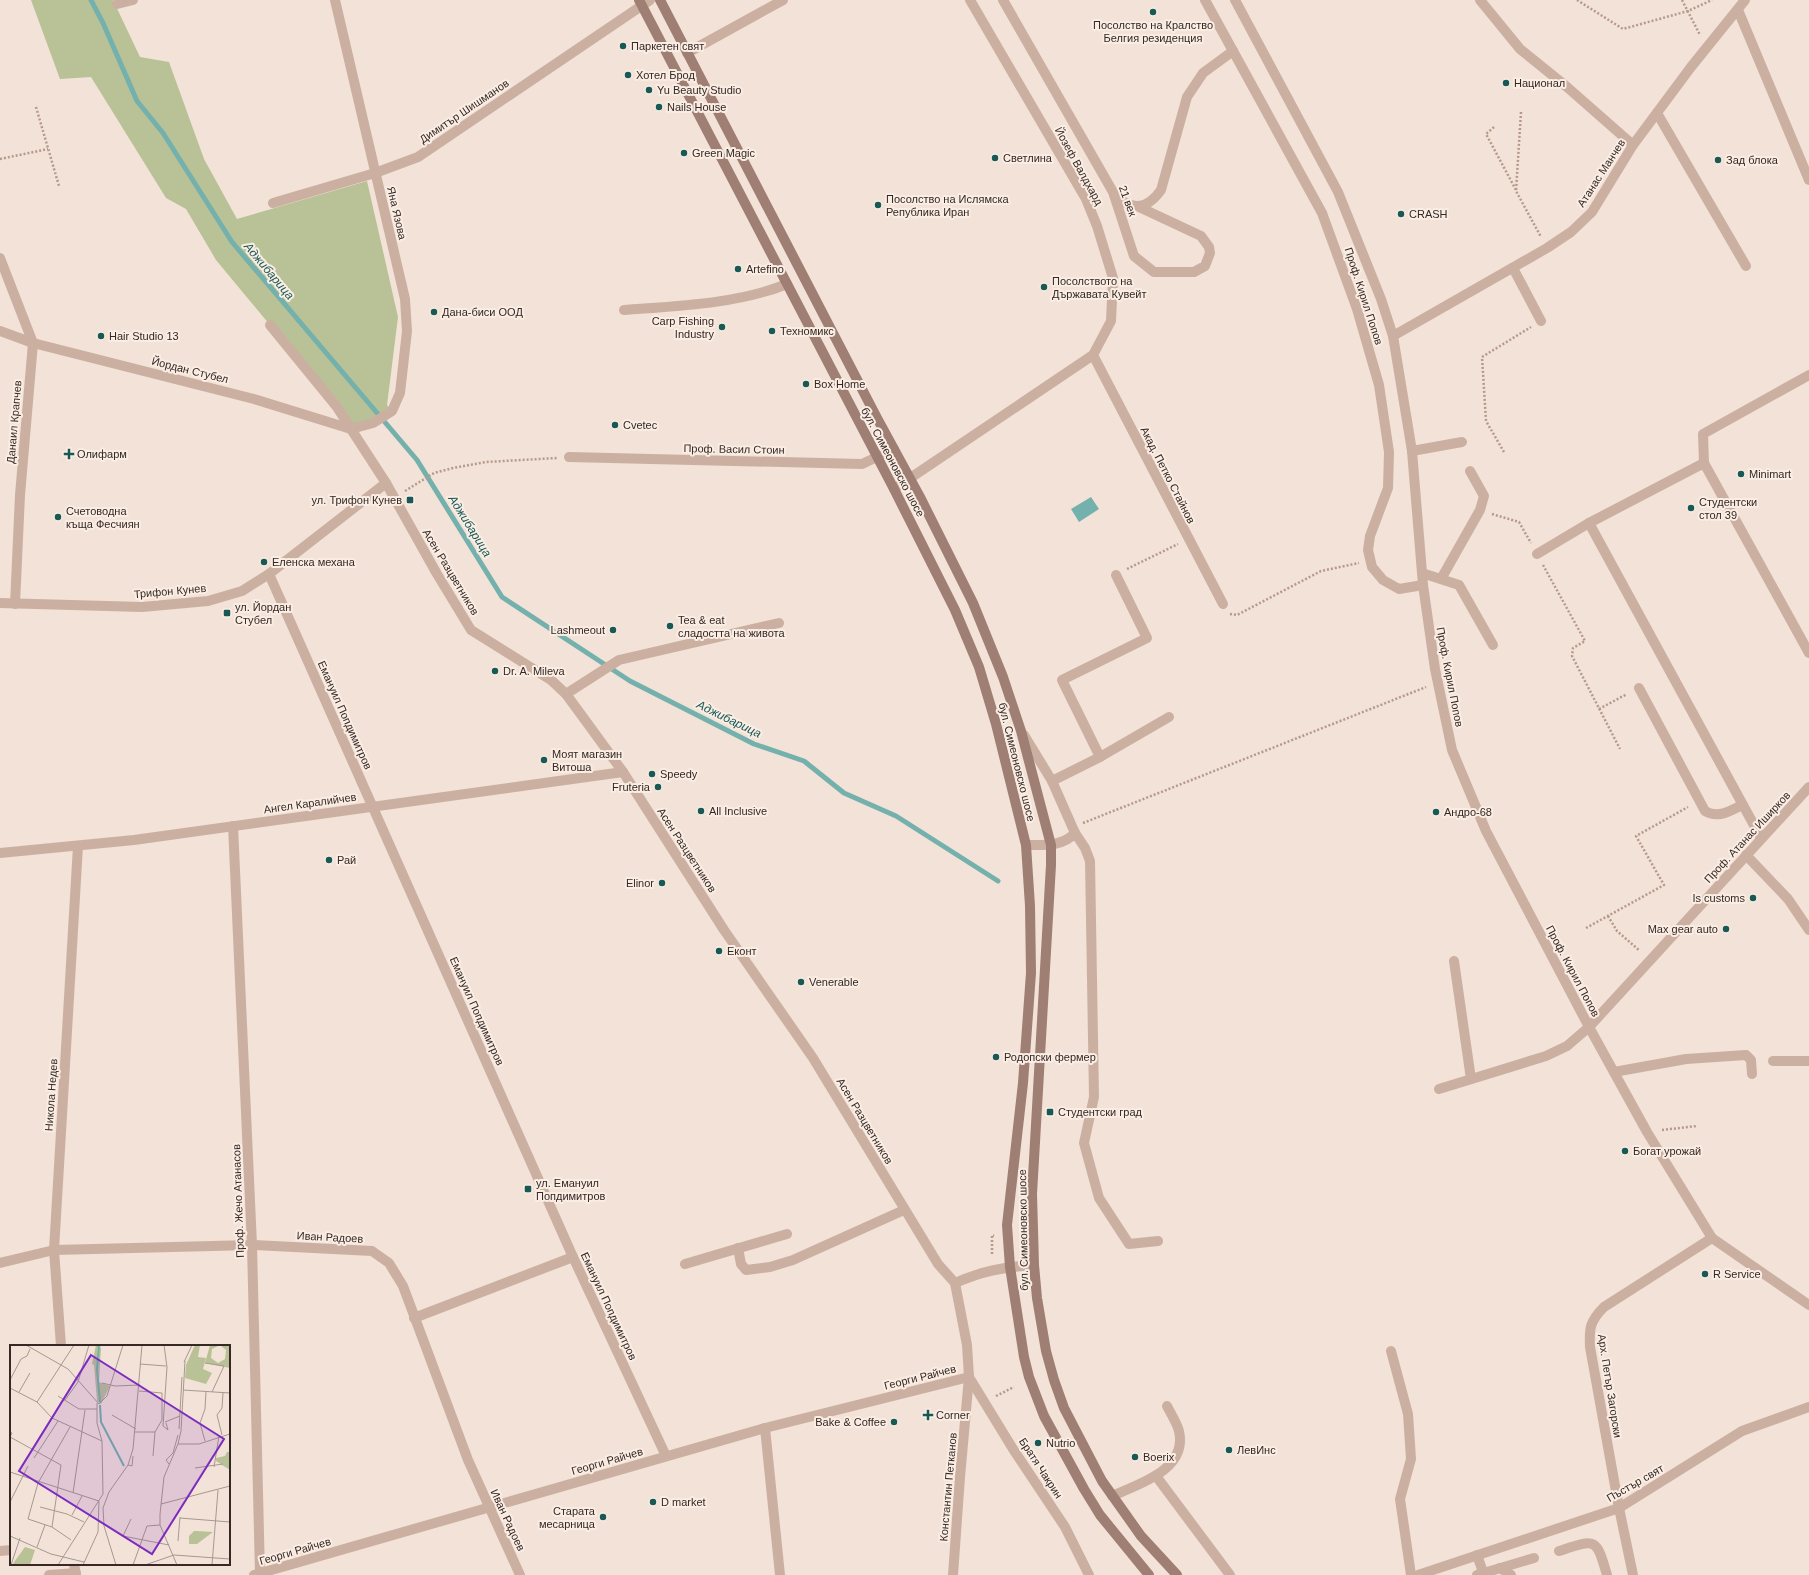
<svg xmlns="http://www.w3.org/2000/svg" width="1809" height="1575" font-family="Arial,sans-serif">
	<rect width="100%" height="100%" fill="#f3e2d7"/>
	<!-- green -->
	<path fill="#b9c296" d="M31 0H113L140 57 169 62 204 159 237 219 367 181 398 317 387 405 392 411 351 429 270 325 216 260 186 209 166 198 91 77 60 79Z"/>
	<!-- water -->
	<path fill="#74b1ac" d="M1091 497 1099 509 1079 522 1071 509Z"/>
	<g fill="none" stroke-linecap="round" stroke-linejoin="round">
		<!-- stream -->
		<path stroke="#74b1ac" stroke-width="5" d="M91 0 103 23 137 101 163 133 232 242 417 460 502 597 630 681 754 744 804 761 844 793 896 816 998 881"/>
		<!-- path -->
		<g stroke="#b7998c" stroke-width="2.5" stroke-dasharray="2 2" stroke-linecap="butt">
			<path d="M1577 0 1623 29 1688 11 1712 0"/>
			<path d="M1682 0 1700 35"/>
			<path d="M36 107 59 186"/>
			<path d="M1521 112 1516 191 1541 237"/>
			<path d="M1494 127 1486 134 1516 190"/>
			<path d="M0 159 48 149"/>
			<path d="M1504 452 1486 421 1482 357 1531 327"/>
			<path d="M405 491 434 473 453 468 486 462 557 458"/>
			<path d="M1492 514 1519 522 1531 543"/>
			<path d="M1543 565 1585 641 1573 648 1572 656 1620 749"/>
			<path d="M1127 569 1178 544"/>
			<path d="M1230 614 1237 615 1321 571 1359 563"/>
			<path d="M1599 709 1627 694"/>
			<path d="M1083 823 1426 687"/>
			<path d="M1608 916 1617 931 1640 951"/>
			<path d="M1586 928 1664 885 1636 836 1688 807"/>
			<path d="M1662 1130 1697 1126"/>
			<path d="M992 1254V1235L994 1236"/>
			<path d="M996 1396 1014 1387"/>
		</g>
		<!-- service -->
		<g stroke="#cbb0a2" stroke-width="10">
			<path d="M117 4 133 0"/>
			<path d="M1657 113 1746 266"/>
			<path d="M1513 268 1541 321"/>
			<path d="M624 310C676 306 738 304 787 284"/>
			<path d="M270 325 337 407 351 429"/>
			<path d="M1412 451 1462 442"/>
			<path d="M1589 523 1761 838"/>
			<path d="M1537 554 1589 523 1704 463 1809 653"/>
			<path d="M1422 573 1459 585 1493 645"/>
			<path d="M1441 579 1480 510 1484 496 1470 471"/>
			<path d="M1639 688 1705 811C1718 819 1730 811 1742 805"/>
			<path d="M566 694 619 660 779 623"/>
			<path d="M1100 757 1062 680 1147 638 1116 575"/>
			<path d="M1075 833 1085 848 1090 861 1094 1097 1084 1143 1099 1198 1129 1244 1158 1241"/>
			<path d="M1746 855 1788 899 1809 930"/>
			<path d="M1454 961 1471 1079"/>
			<path d="M1773 1061H1809"/>
			<path d="M1614 1072 1686 1059 1746 1055 1751 1060 1752 1074"/>
			<path d="M1439 1089 1546 1056 1567 1046 1589 1027"/>
			<path d="M738 1248 741 1264 746 1270 770 1267 793 1260 904 1210"/>
			<path d="M685 1264 787 1234"/>
			<path d="M414 1318 573 1257"/>
			<path d="M1156 1476 1230 1575"/>
			<path d="M1112 1496C1138 1484 1188 1470 1179 1431 1177 1423 1171 1414 1167 1406"/>
			<path d="M0 1551 11 1550"/>
			<path d="M1559 1551C1596 1539 1596 1537 1607 1575"/>
			<path d="M1477 1555 1484 1575"/>
			<path d="M1500 1568 1511 1575"/>
			<path d="M49 1575 76 1573"/>
			<path d="M1477 1575 1534 1558"/>
		</g>
		<!-- minor -->
		<g stroke="#cbb0a2" stroke-width="10">
			<path d="M1003 0 1113 192 1134 256 1154 272H1194L1205 266 1210 253 1209 247 1201 236 1139 207"/>
			<path d="M1205 0 1322 213 1357 309 1379 385 1389 452 1388 488 1370 536 1368 550 1372 567 1383 580 1399 589 1423 585"/>
			<path d="M1235 0 1338 192 1381 299 1393 336 1412 451 1423 585 1435 669 1452 750 1486 831 1589 1027 1647 1132 1712 1238 1809 1305"/>
			<path d="M1480 0 1520 49 1567 87 1633 145"/>
			<path d="M1738 10 1809 180"/>
			<path d="M687 53 783 0"/>
			<path d="M1114 194C1131 211 1147 210 1161 190L1187 97 1203 73 1233 51"/>
			<path d="M273 203 375 173 418 157 650 0"/>
			<path d="M0 258 33 343 20 495 15 604"/>
			<path d="M0 331 33 343 254 399 351 429 373 423 392 411 400 393 407 331 405 299 335 0"/>
			<path d="M1393 336 1547 248 1571 232 1592 212 1633 145 1691 67 1745 0"/>
			<path d="M1093 355 1223 604"/>
			<path d="M351 429 386 483 437 574 471 630 551 680 566 694 623 772 724 930 813 1058 938 1264 955 1283 967 1345 969 1377 960 1477 953 1575"/>
			<path d="M569 457 862 464 894 449"/>
			<path d="M1704 463 1703 434 1809 375"/>
			<path d="M894 489 1093 355 1111 321 1113 278 1097 226 1086 199 970 0"/>
			<path d="M269 574 573 1257 666 1456"/>
			<path d="M0 603 142 607 208 601 242 591 269 574 386 483"/>
			<path d="M1024 735 1052 781 1075 833C1062 847 1044 845 1026 845"/>
			<path d="M1052 781 1100 757 1169 717"/>
			<path d="M233 826 252 1245 260 1575"/>
			<path d="M0 853 134 840 623 772"/>
			<path d="M1589 1027 1809 787"/>
			<path d="M0 1263 54 1250 252 1245 372 1251 389 1263 403 1286 468 1460 520 1575"/>
			<path d="M955 1283C982 1271 1004 1267 1034 1265"/>
			<path d="M61 1346 54 1250 78 846"/>
			<path d="M1391 1351 1408 1414 1411 1459 1400 1499 1411 1575"/>
			<path d="M969 1377 1013 1449 1065 1527 1089 1575"/>
			<path d="M765 1428 780 1575"/>
			<path d="M74 1564 76 1575"/>
			<path d="M254 1575 765 1428 969 1377"/>
			<path d="M1418 1575 1619 1508 1742 1431 1809 1407"/>
			<path d="M1633 1575 1619 1508 1590 1347C1589 1328 1590 1321 1604 1307L1712 1238"/>
		</g>
		<!-- secondary -->
		<g stroke="#9f7e74" stroke-width="10">
			<path d="M639 0 894 489 955 610 979 667 996 724 1026 845 1030 906 1031 973 1023 1083 1007 1225 1010 1267 1024 1357 1029 1377 1044 1416 1084 1489 1100 1515 1149 1575"/>
			<path d="M660 0 877 418 921 499 973 603 1003 677 1021 731 1051 845V865L1032 1194 1034 1265 1037 1298 1046 1351 1054 1380 1064 1408 1102 1481 1141 1536 1177 1575"/>
		</g>
	</g>
	<!-- markers -->
	<g fill="#185956" stroke="#faede3" stroke-width="1.5">
		<circle cx="1153" cy="12" r="4"/>
		<circle cx="623" cy="46" r="4"/>
		<circle cx="628" cy="75" r="4"/>
		<circle cx="1506" cy="83" r="4"/>
		<circle cx="649" cy="90" r="4"/>
		<circle cx="659" cy="107" r="4"/>
		<circle cx="684" cy="153" r="4"/>
		<circle cx="995" cy="158" r="4"/>
		<circle cx="1718" cy="160" r="4"/>
		<circle cx="878" cy="205" r="4"/>
		<circle cx="1401" cy="214" r="4"/>
		<circle cx="738" cy="269" r="4"/>
		<circle cx="1044" cy="287" r="4"/>
		<circle cx="434" cy="312" r="4"/>
		<circle cx="722" cy="327" r="4"/>
		<circle cx="772" cy="331" r="4"/>
		<circle cx="101" cy="336" r="4"/>
		<circle cx="806" cy="384" r="4"/>
		<circle cx="615" cy="425" r="4"/>
		<path d="M67 448h4v4h4v4h-4v4h-4v-4h-4v-4h4z"/>
		<circle cx="1741" cy="474" r="4"/>
		<rect x="406" y="496" width="8" height="8" rx="2"/>
		<circle cx="1691" cy="508" r="4"/>
		<circle cx="58" cy="517" r="4"/>
		<circle cx="264" cy="562" r="4"/>
		<rect x="223" y="609" width="8" height="8" rx="2"/>
		<circle cx="670" cy="626" r="4"/>
		<circle cx="613" cy="630" r="4"/>
		<circle cx="495" cy="671" r="4"/>
		<circle cx="544" cy="760" r="4"/>
		<circle cx="652" cy="774" r="4"/>
		<circle cx="658" cy="787" r="4"/>
		<circle cx="701" cy="811" r="4"/>
		<circle cx="1436" cy="812" r="4"/>
		<circle cx="329" cy="860" r="4"/>
		<circle cx="662" cy="883" r="4"/>
		<circle cx="1753" cy="898" r="4"/>
		<circle cx="1726" cy="929" r="4"/>
		<circle cx="719" cy="951" r="4"/>
		<circle cx="801" cy="982" r="4"/>
		<circle cx="996" cy="1057" r="4"/>
		<rect x="1046" y="1108" width="8" height="8" rx="2"/>
		<circle cx="1625" cy="1151" r="4"/>
		<rect x="524" y="1185" width="8" height="8" rx="2"/>
		<circle cx="1705" cy="1274" r="4"/>
		<path d="M926 1409h4v4h4v4h-4v4h-4v-4h-4v-4h4z"/>
		<circle cx="894" cy="1422" r="4"/>
		<circle cx="1038" cy="1443" r="4"/>
		<circle cx="1229" cy="1450" r="4"/>
		<circle cx="1135" cy="1457" r="4"/>
		<circle cx="653" cy="1502" r="4"/>
		<circle cx="603" cy="1517" r="4"/>
	</g>
	<g text-anchor="middle" stroke-width="4" stroke-linejoin="round" paint-order="stroke">
		<!-- poi labels -->
		<g font-size="11" fill="#352825" stroke="#faede3" text-anchor="start">
			<text x="1153" y="29" text-anchor="middle">Посолство на Кралство<tspan x="1153" dy="13">Белгия резиденция</tspan></text>
			<text x="631" y="50">Паркетен свят</text>
			<text x="636" y="79">Хотел Брод</text>
			<text x="1514" y="87">Национал</text>
			<text x="657" y="94">Yu Beauty Studio</text>
			<text x="667" y="111">Nails House</text>
			<text x="692" y="157">Green Magic</text>
			<text x="1003" y="162">Светлина</text>
			<text x="1726" y="164">Зад блока</text>
			<text x="886" y="203">Посолство на Ислямска<tspan x="886" dy="13">Република Иран</tspan></text>
			<text x="1409" y="218">CRASH</text>
			<text x="746" y="273">Artefino</text>
			<text x="1052" y="285">Посолството на<tspan x="1052" dy="13">Държавата Кувейт</tspan></text>
			<text x="442" y="316">Дана-биси ООД</text>
			<text x="714" y="325" text-anchor="end">Carp Fishing<tspan x="714" dy="13">Industry</tspan></text>
			<text x="780" y="335">Техномикс</text>
			<text x="109" y="340">Hair Studio 13</text>
			<text x="814" y="388">Box Home</text>
			<text x="623" y="429">Cvetec</text>
			<text x="77" y="458">Олифарм</text>
			<text x="1749" y="478">Minimart</text>
			<text x="402" y="504" text-anchor="end">ул. Трифон Кунев</text>
			<text x="1699" y="506">Студентски<tspan x="1699" dy="13">стол 39</tspan></text>
			<text x="66" y="515">Счетоводна<tspan x="66" dy="13">къща Фесчиян</tspan></text>
			<text x="272" y="566">Еленска механа</text>
			<text x="235" y="611">ул. Йордан<tspan x="235" dy="13">Стубел</tspan></text>
			<text x="678" y="624">Tea &amp; eat<tspan x="678" dy="13">сладостта на живота</tspan></text>
			<text x="605" y="634" text-anchor="end">Lashmeout</text>
			<text x="503" y="675">Dr. A. Mileva</text>
			<text x="552" y="758">Моят магазин<tspan x="552" dy="13">Витоша</tspan></text>
			<text x="660" y="778">Speedy</text>
			<text x="650" y="791" text-anchor="end">Fruteria</text>
			<text x="709" y="815">All Inclusive</text>
			<text x="1444" y="816">Андро-68</text>
			<text x="337" y="864">Рай</text>
			<text x="654" y="887" text-anchor="end">Elinor</text>
			<text x="1745" y="902" text-anchor="end">Is customs</text>
			<text x="1718" y="933" text-anchor="end">Max gear auto</text>
			<text x="727" y="955">Еконт</text>
			<text x="809" y="986">Venerable</text>
			<text x="1004" y="1061">Родопски фермер</text>
			<text x="1058" y="1116">Студентски град</text>
			<text x="1633" y="1155">Богат урожай</text>
			<text x="536" y="1187">ул. Емануил<tspan x="536" dy="13">Попдимитров</tspan></text>
			<text x="1713" y="1278">R Service</text>
			<text x="936" y="1419">Corner</text>
			<text x="886" y="1426" text-anchor="end">Bake &amp; Coffee</text>
			<text x="1046" y="1447">Nutrio</text>
			<text x="1237" y="1454">ЛевИнс</text>
			<text x="1143" y="1461">Boerix</text>
			<text x="661" y="1506">D market</text>
			<text x="595" y="1515" text-anchor="end">Старата<tspan x="595" dy="13">месарница</tspan></text>
		</g>
		<!-- street labels -->
		<g font-size="11" fill="#352825" stroke="#faede3">
			<text transform="translate(464 111) rotate(-34)" y="4">Димитър Шишманов</text>
			<text transform="translate(1079 166) rotate(61)" y="4">Йозеф Валдхард</text>
			<text transform="translate(1601 173) rotate(-57)" y="4">Атанас Манчев</text>
			<text transform="translate(1128 201) rotate(70)" y="4">21 век</text>
			<text transform="translate(397 213) rotate(77)" y="4">Яна Язова</text>
			<text transform="translate(1364 296) rotate(72)" y="4">Проф. Кирил Попов</text>
			<text transform="translate(190 370) rotate(14)" y="4">Йордан Стубел</text>
			<text transform="translate(14 422) rotate(-85)" y="4">Данаил Крапчев</text>
			<text transform="translate(734 449) rotate(1)" y="4">Проф. Васил Стоин</text>
			<text transform="translate(893 462) rotate(62)" y="4">бул. Симеоновско шосе</text>
			<text transform="translate(1168 475) rotate(63)" y="4">Акад. Петко Стайнов</text>
			<text transform="translate(451 572) rotate(59)" y="4">Асен Разцветников</text>
			<text transform="translate(170 591) rotate(-5)" y="4">Трифон Кунев</text>
			<text transform="translate(1450 677) rotate(79)" y="4">Проф. Кирил Попов</text>
			<text transform="translate(345 715) rotate(66)" y="4">Емануил Попдимитров</text>
			<text transform="translate(1017 762) rotate(76)" y="4">бул. Симеоновско шосе</text>
			<text transform="translate(310 803) rotate(-8)" y="4">Ангел Каралийчев</text>
			<text transform="translate(1747 837) rotate(-47)" y="4">Проф. Атанас Иширков</text>
			<text transform="translate(687 850) rotate(57)" y="4">Асен Разцветников</text>
			<text transform="translate(1573 971) rotate(62)" y="4">Проф. Кирил Попов</text>
			<text transform="translate(477 1011) rotate(66)" y="4">Емануил Попдимитров</text>
			<text transform="translate(51 1095) rotate(-86)" y="4">Никола Недев</text>
			<text transform="translate(865 1121) rotate(59)" y="4">Асен Разцветников</text>
			<text transform="translate(238 1201) rotate(-92)" y="4">Проф. Жечо Атанасов</text>
			<text transform="translate(1023 1230) rotate(-91)" y="4">бул. Симеоновско шосе</text>
			<text transform="translate(330 1237) rotate(3)" y="4">Иван Радоев</text>
			<text transform="translate(609 1306) rotate(65)" y="4">Емануил Попдимитров</text>
			<text transform="translate(920 1377) rotate(-14)" y="4">Георги Райчев</text>
			<text transform="translate(1610 1386) rotate(81)" y="4">Арх. Петър Загорски</text>
			<text transform="translate(607 1461) rotate(-16)" y="4">Георги Райчев</text>
			<text transform="translate(1041 1468) rotate(57)" y="4">Братя Чакрин</text>
			<text transform="translate(1635 1483) rotate(-30)" y="4">Пъстър свят</text>
			<text transform="translate(948 1487) rotate(-85)" y="4">Константин Петканов</text>
			<text transform="translate(508 1520) rotate(65)" y="4">Иван Радоев</text>
			<text transform="translate(295 1551) rotate(-16)" y="4">Георги Райчев</text>
		</g>
		<!-- water labels -->
		<g font-size="12" font-style="italic" fill="#185956" stroke="#faede3">
			<text transform="translate(269 271) rotate(50)" y="4">Аджибарица</text>
			<text transform="translate(470 526) rotate(58)" y="4">Аджибарица</text>
			<text transform="translate(729 719) rotate(26)" y="4">Аджибарица</text>
		</g>
	</g>
	<!-- overview -->
	<g transform="translate(10 1345)">
		<rect width="220" height="220" fill="#f3e2d7"/>
		<path d="M86 0H90L91 4 89 37 100 41 91 59 87 56 84 20 82 19ZM185 0H190L188 12 196 13 193 24 202 28 196 39 175 33 176 20ZM200 0H220V23L195 18ZM210 0 216 5 215 14 208 18 201 13 202 4ZM217 107H220V125L206 116V113L215 111ZM184 186H186L203 187 187 199H179V191ZM15 202 25 205 20 220H2Z" fill="#b9c296" fill-rule="evenodd"/>
		<path fill="none" stroke="#74b1ac" stroke-width="2" d="M89 0 87 24 90 57M90 60 91 77 114 121"/>
		<path fill="none" stroke="#a79890" stroke-width="1" d="M16 0 58 24 89 59 97 51 113 0M154 0 157 22 153 81 158 85 156 78M174 17 182 0M195 18 214 21 202 47M130 19 156 21M0 35 11 14 17 11 20 4M92 38 105 41 130 40M0 43 27 57 42 73 92 96M173 45 220 48M9 47 20 28M48 51 69 64H87M55 55 68 37 79 0M27 57 64 0M102 70 126 84M155 77 170 71M60 82 28 138 18 174 42 182 61 195M169 84 172 32M0 87 2 88 0 92 51 120 42 182M125 87H145L152 75V48L129 46M212 90 207 70 212 63 213 48M195 96 190 78 195 64 196 46M168 99H189L220 89M143 111 145 87M24 113 48 76M159 119 156 115 163 108 168 90M118 120 122 121 123 111M204 122 209 91M185 123 213 119M0 127 89 156M63 148 75 65M0 157 18 121M151 159 220 141M30 162 57 169 74 177M62 170 72 151M170 173 220 177M121 174 113 191 159 200M0 191 41 209 74 217M168 196 170 172M27 202 35 180M1 220 10 193M48 220 93 149 92 96 87 78V58M73 220 88 187 89 156M106 220 94 181 93 163 99 147 118 120 123 104 132 0M123 220 137 181 150 180M135 220 164 210 220 214M167 220 150 180V169L154 132 168 99 171 86 175 16M202 220 208 145"/>
		<path fill="#7b2cbf" fill-opacity="0.15" stroke="#7b2cbf" stroke-width="2" d="M81 10 214 94 142 209 9 126Z"/>
		<rect width="220" height="220" fill="none" stroke="#352825" stroke-width="2"/>
	</g>
</svg>
